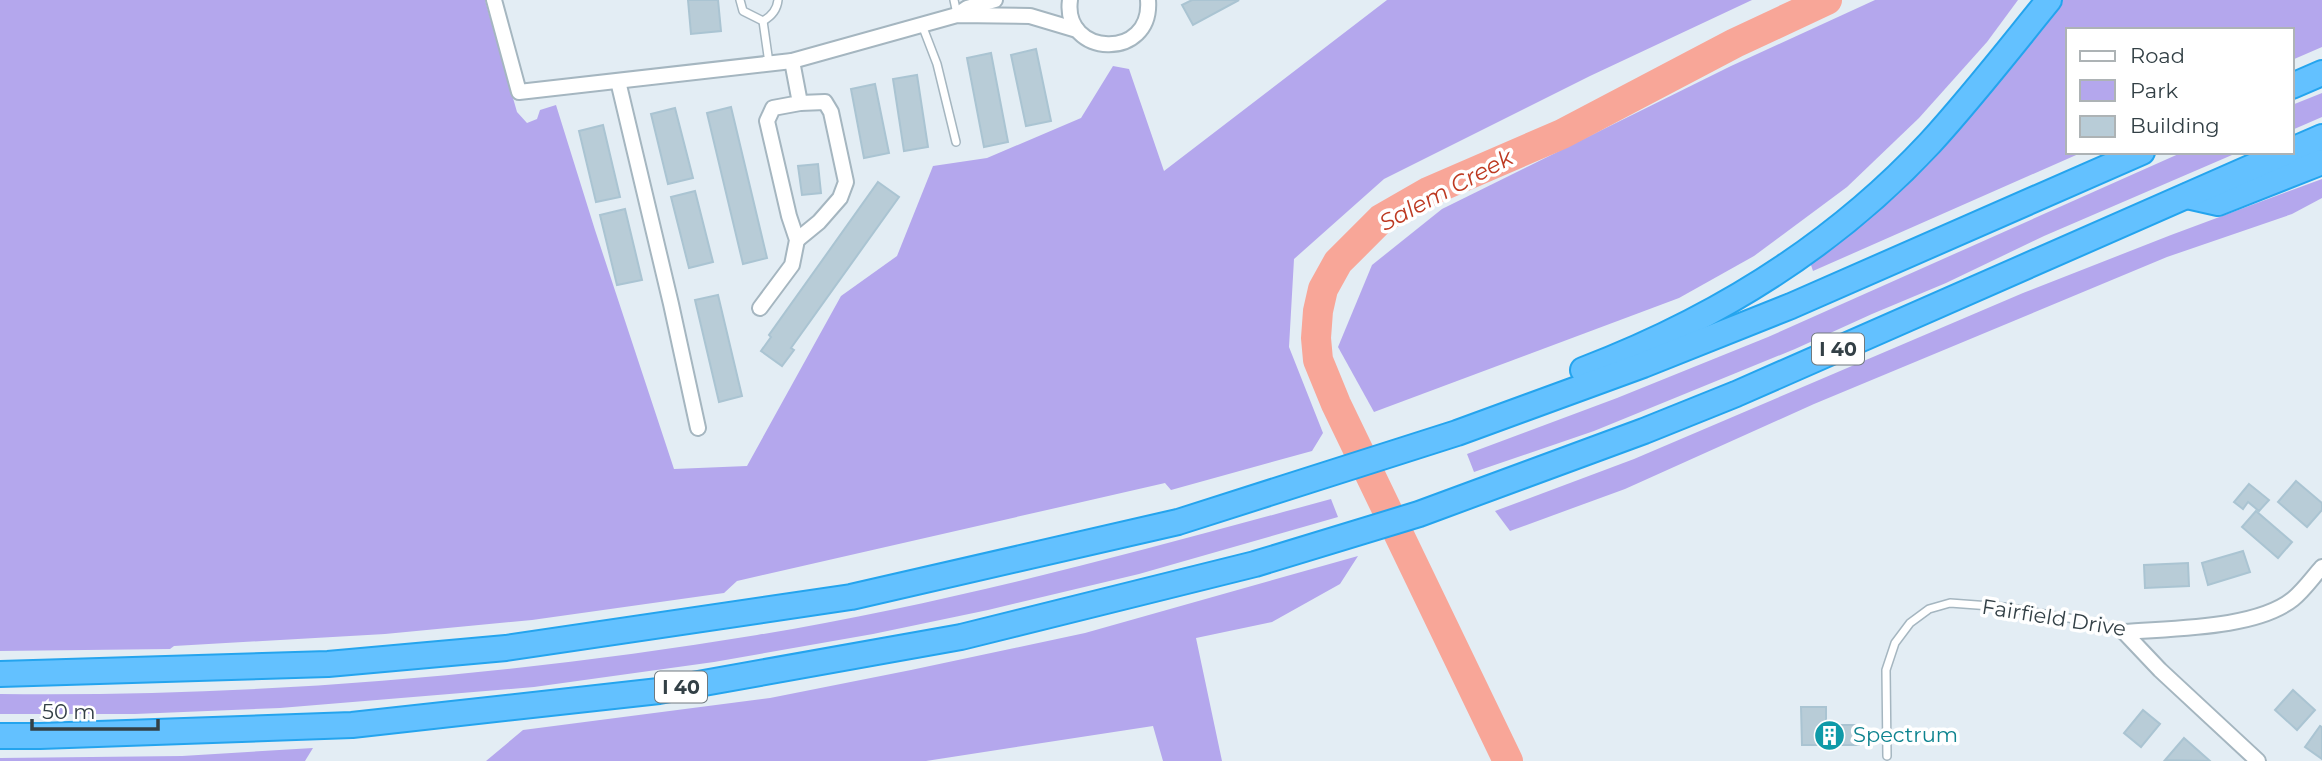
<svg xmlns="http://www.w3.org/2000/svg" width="2322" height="761" font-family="Montserrat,sans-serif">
	<rect width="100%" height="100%" fill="#e3edf4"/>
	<!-- green -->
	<g fill="#b4a7ed">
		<path d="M0 0H485L517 112 527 123 537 119 540 110 556 105 595 230 674 469 747 466 841 296 897 256 933 166 987 158 1081 118 1113 66 1129 69 1164 171 1387 0H1752L1590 76 1384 179 1294 259 1289 347 1323 433 1312 451 1171 490 1165 483 737 581 724 593 532 620 385 634 174 646 170 649 0 651Z"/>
		<path d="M1875 0H2018L1987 42 1919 118 1847 187 1754 256 1679 298 1374 412 1338 347 1372 265 1442 209 1731 66Z"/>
		<path d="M2062 0H2322V47L2292 60V30H2068V152H2083L1813 271 1810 262 2005 72Z"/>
		<path d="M2322 93V117L2292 130V105Z"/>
		<path d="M2183 152H2239L2044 236 1946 283 1872 314 1795 349 1594 431 1474 472 1467 454 1617 398 1768 337Z"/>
		<path d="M2322 179V198L2292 214 2167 257 1814 404 1625 489 1510 531 1495 511 1634 459 2023 293 2171 235Z"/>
		<path d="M1331 499 1338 517 1139 574 988 610 873 634 714 662 534 687 280 708 135 714H0V694C253 697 508 676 757 635 951 603 1141 551 1331 499Z"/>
		<path d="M1358 556 1340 584 1272 622 1196 638 1222 761H1163L1153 726 926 761H486L523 730 770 698 911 670 1085 633Z"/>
		<path d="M313 748 305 761H0V758L182 756Z"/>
	</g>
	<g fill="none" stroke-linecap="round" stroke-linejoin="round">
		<!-- river -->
		<path stroke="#f8a698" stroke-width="30" d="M1508 761 1336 404 1318 360 1316 338 1318 311 1323 289 1338 262 1381 219 1428 192 1562 134 1735 43 1827 0"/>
	</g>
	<!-- building -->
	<g fill="#b8ccd7" stroke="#aac4d2" stroke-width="2">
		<path d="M688 0H718L721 31 691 34Z"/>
		<path d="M1192 0H1239L1193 25 1182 5Z"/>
		<path d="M1036 49 1051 121 1026 126 1011 55Z"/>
		<path d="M991 53 1008 142 984 147 967 58Z"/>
		<path d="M917 75 928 147 904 151 893 79Z"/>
		<path d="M875 84 889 153 864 158 851 89Z"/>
		<path d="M731 107 767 258 743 264 707 113Z"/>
		<path d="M675 108 693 178 668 184 651 114Z"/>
		<path d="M603 125 620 197 596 202 579 131Z"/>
		<path d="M818 164 821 193 802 195 798 166Z"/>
		<path d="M878 182 899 197 791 348 794 350 782 366 761 351 771 337 769 335Z"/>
		<path d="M695 191 713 262 689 268 671 197Z"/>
		<path d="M625 209 642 280 617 285 600 215Z"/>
		<path d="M718 295 742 396 719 402 695 300Z"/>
		<path d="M2296 481 2322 503V510L2307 527 2278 502Z"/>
		<path d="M2249 484 2269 500 2259 511 2248 502 2243 509 2234 502Z"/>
		<path d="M2256 511 2292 542 2278 558 2242 527Z"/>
		<path d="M2243 551 2250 572 2208 585 2202 563Z"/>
		<path d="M2188 563 2189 586 2145 588 2144 565Z"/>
		<path d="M2293 690 2315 710 2297 730 2275 710Z"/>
		<path d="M1801 707H1826V725H1859V745H1802Z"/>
		<path d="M2143 710 2160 724 2141 747 2124 733Z"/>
		<path d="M2320 726 2322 727V759L2305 747Z"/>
		<path d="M2184 738 2210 761 2165 760Z"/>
	</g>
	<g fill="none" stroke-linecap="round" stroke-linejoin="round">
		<defs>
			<g id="service">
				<path d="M740 0 743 11 763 21"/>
				<path d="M954 0 957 14"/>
				<path d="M763 21 769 63"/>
				<path d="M763 21C772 16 777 10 778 0"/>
				<path d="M922 25 937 64 956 142"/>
				<path d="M1887 756 1886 670 1895 643 1910 623 1929 609 1950 603 2004 607 2080 620 2124 632"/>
			</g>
			<g id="minor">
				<path d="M494 0 519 92 792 61 957 15 1030 16 1077 30"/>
				<path d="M1070 0C1062 57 1153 61 1148 0"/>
				<path d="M961 12 967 8 995 0"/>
				<path d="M618 81 671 304 698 428"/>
				<path d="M797 240 819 222 840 198 846 182 831 112 825 102 800 103"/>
				<path d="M760 308 792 265 797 240 789 216 767 121 773 108 800 103 792 61"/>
				<path d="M2124 632C2171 628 2256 629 2293 599 2304 590 2313 577 2322 567"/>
				<path d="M2124 632 2160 670 2258 761"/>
			</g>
			<g id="motorway">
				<path d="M2292 86 2322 73"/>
				<path d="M2292 150 2322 137"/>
				<path d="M2187 196 2218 203 2322 162"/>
				<path d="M1583 370C1714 320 1834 246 1930 143 1972 97 2010 48 2049 0"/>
				<path d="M0 674 328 664 506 648 851 597 1178 522 1457 433 1643 365 1791 306 2142 152"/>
				<path d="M0 736H40L352 725 659 691 961 637 1255 564 1419 514 1644 431 1736 394 2286 152"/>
			</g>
		</defs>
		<!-- service casing -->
		<use href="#service" stroke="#a5b6c0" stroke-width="10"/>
		<!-- minor casing -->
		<use href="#minor" stroke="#a5b6c0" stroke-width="18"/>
		<!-- motorway casing -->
		<use href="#motorway" stroke="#24a4ee" stroke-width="28"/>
		<!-- service -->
		<use href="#service" stroke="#fff" stroke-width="7"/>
		<!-- minor -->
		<use href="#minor" stroke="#fff" stroke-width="14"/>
		<!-- motorway -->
		<use href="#motorway" stroke="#63c1ff" stroke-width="24"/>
	</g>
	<!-- icons -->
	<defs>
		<symbol id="building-disc" viewBox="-11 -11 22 22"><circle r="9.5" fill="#0f9aa8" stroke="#fff"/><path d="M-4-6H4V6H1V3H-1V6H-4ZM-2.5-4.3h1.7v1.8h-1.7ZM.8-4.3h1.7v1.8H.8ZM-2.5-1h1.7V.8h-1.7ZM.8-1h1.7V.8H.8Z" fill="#fff"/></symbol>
	</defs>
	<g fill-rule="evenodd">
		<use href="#building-disc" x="1812" y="718" width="35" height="35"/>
	</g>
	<g text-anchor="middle" stroke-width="7" stroke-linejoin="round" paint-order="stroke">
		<!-- shield labels -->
		<g fill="#fff" stroke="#70797e" stroke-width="2">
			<rect x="1812" y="333.5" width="52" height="31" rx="5"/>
			<rect x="655" y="671.5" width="52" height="31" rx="5"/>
		</g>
		<g font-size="19" font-weight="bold" fill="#334046">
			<text x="1838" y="356">I 40</text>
			<text x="681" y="694">I 40</text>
		</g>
		<!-- street labels -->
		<g font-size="21" fill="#334046" stroke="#fff">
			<text transform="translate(2054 618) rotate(9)" y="7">Fairfield Drive</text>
		</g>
		<!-- culture labels -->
		<g font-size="21" fill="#0d838f" stroke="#fff" text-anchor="start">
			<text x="1853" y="742">Spectrum</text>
		</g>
		<!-- water labels -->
		<g font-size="23" font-style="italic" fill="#bd3921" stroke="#fff">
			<text transform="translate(1446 190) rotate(-28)" y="8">Salem Creek</text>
		</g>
	</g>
	<!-- legend -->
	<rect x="2066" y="28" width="228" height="126" fill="#ffffff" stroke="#adb3b5" stroke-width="2"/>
	<rect x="2080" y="51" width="35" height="10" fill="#ffffff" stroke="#adb3b5" stroke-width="2"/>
	<text x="2130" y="63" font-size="21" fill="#334046">Road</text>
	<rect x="2080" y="80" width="35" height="21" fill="#b4a7ed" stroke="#adb3b5" stroke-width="2"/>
	<text x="2130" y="98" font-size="21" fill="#334046">Park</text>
	<rect x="2080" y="116" width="35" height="21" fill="#b8ccd7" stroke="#adb3b5" stroke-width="2"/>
	<text x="2130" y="133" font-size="21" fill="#334046">Building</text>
	<!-- scale -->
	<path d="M32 719v10h126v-10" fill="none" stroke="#334046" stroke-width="3.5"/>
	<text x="42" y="719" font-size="21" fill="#334046" stroke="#ffffff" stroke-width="5" paint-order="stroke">50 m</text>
</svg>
